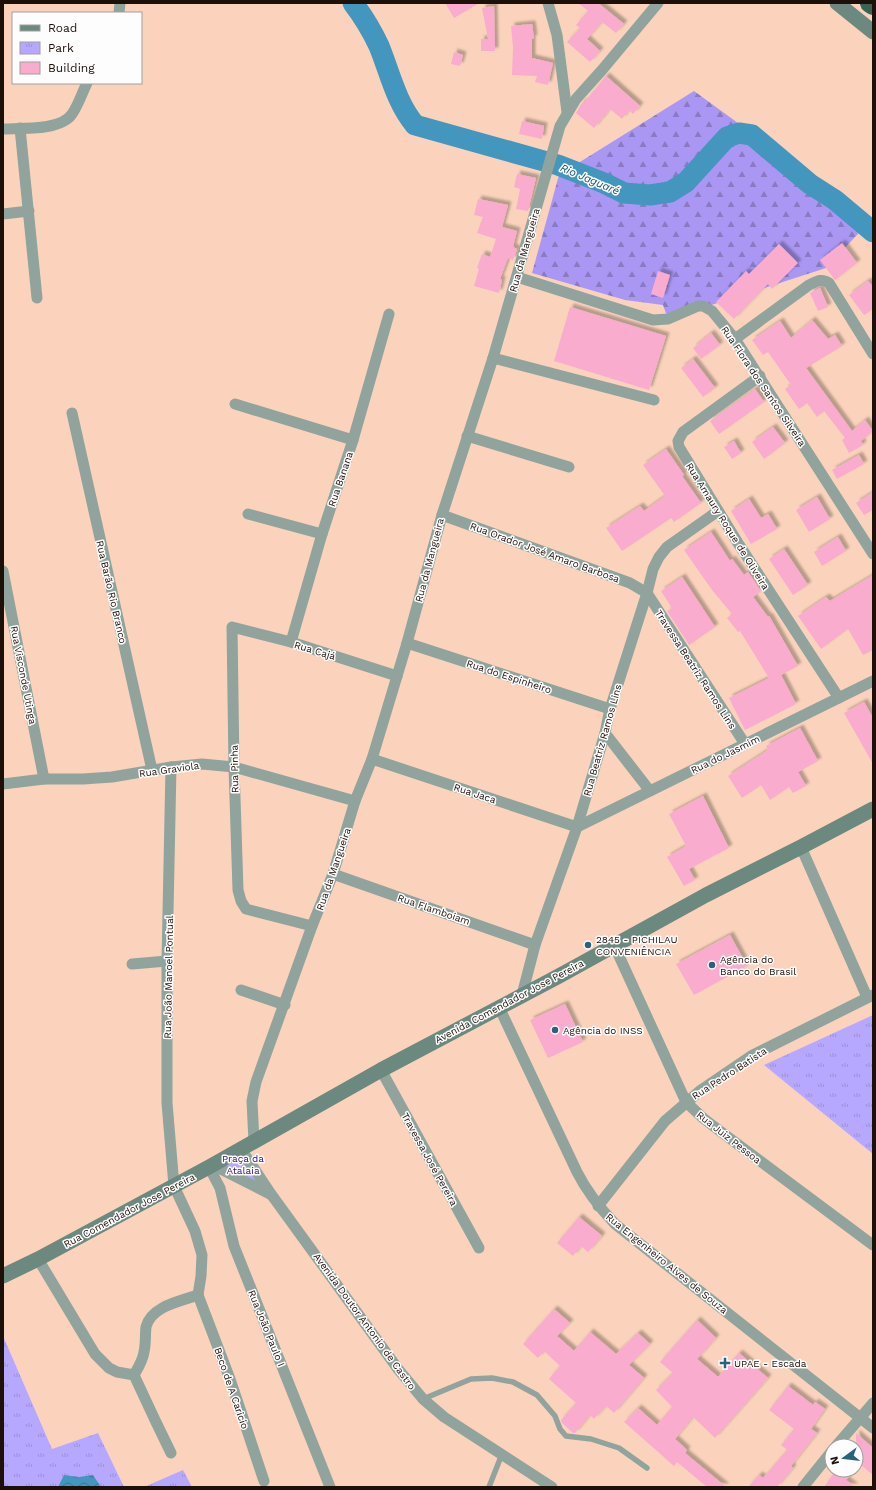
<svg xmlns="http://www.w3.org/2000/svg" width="876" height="1490" font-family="'Work Sans',sans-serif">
	<defs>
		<pattern id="forest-firs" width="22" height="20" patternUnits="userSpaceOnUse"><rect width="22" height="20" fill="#a997f3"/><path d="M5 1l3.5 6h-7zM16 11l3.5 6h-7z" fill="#897ac3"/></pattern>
		<pattern id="park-tufts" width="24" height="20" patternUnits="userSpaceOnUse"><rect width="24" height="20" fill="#b7a8ff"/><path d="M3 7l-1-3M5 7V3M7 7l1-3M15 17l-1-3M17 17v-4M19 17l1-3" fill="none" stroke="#9d90d9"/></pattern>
		<pattern id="water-waves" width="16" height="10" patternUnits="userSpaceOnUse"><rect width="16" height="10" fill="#4396bd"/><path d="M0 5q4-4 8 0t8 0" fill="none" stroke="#377998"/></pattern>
		<filter id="shadow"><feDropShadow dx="3.5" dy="-3.5" stdDeviation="1" flood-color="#0004"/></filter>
	</defs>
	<rect width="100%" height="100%" fill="#fbd3bc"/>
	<!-- forest -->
	<path fill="url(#forest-firs)" d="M694 91 871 220 826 268 668 319 663 305 625 300 532 273 559 175Z"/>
	<!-- park -->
	<g fill="url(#park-tufts)">
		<path d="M873 1015V1154L764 1065Z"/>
		<path d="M248 1149 261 1186 220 1165Z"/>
		<path d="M3 1336 52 1449 98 1433 124 1487H3Z"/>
		<path d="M183 1470 192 1487H144Z"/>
	</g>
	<!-- water -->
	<path fill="url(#water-waves)" d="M64 1475 79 1477 93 1475 101 1487H58Z"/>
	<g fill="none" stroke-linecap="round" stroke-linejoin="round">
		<!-- river -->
		<path stroke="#4396bd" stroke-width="21" d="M353 3C363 16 372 31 379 46 390 73 396 102 415 125L558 165 604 183 624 193 650 195 670 192 686 182 727 137 739 133 752 135 810 184 835 200 873 232"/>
	</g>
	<!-- building -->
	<g fill="#f9acce" filter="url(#shadow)">
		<path d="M445 3H479L454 18Z"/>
		<path d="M578 3H598L624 24 616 33 602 22 587 39 600 51 590 62 567 42 580 28 576 25 588 11Z"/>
		<path d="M494 6 495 51H481V39H488L482 8Z"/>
		<path d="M532 24 534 38 532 39V58L553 63 548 85 535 82 537 76 512 75 513 47 511 26Z"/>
		<path d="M454 52 463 55 460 66 451 64Z"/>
		<path d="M606 76 640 106 633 114 629 110 622 119 610 109 594 128 576 113 582 103 583 102 584 103Z"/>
		<path d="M522 121 544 126 542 139 519 134Z"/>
		<path d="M517 174 536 178 528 211 516 209 520 189 514 187Z"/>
		<path d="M478 199 508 205 502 227 517 231 513 247 517 249 513 260 508 258 500 279 502 280 499 293 474 286 479 269 477 268 482 254 490 257 496 239 477 233 483 217 474 215Z"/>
		<path d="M842 243 857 263 835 280 820 260Z"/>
		<path d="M779 244 798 263 772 289 768 284 734 319 716 302 746 271 749 274Z"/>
		<path d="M658 271 670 275 663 298 651 294Z"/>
		<path d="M868 281 873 287V309L864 315 849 295Z"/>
		<path d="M820 288 828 307 818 311 810 293Z"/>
		<path d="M570 307 666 336 649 390 554 361Z"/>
		<path d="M812 320 828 339 835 335 842 346 806 368 852 431 865 420 873 431 861 441 863 445 849 453 842 440 845 438 824 411 817 417 807 403 799 409 785 389 791 385 768 352 763 355 752 340 780 321 791 338Z"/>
		<path d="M711 333 720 345 701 359 693 348Z"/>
		<path d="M693 359 715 388 703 397 681 368Z"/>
		<path d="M755 389 764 402 719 434 710 421Z"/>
		<path d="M773 427 785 443 764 459 752 442Z"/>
		<path d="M734 441 741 453 732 459 724 447Z"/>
		<path d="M666 449 684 475 682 476 701 503 674 522 671 518 622 551 606 528 640 506 644 511 665 496 643 465Z"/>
		<path d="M859 455 864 464 837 479 832 470Z"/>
		<path d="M873 492V510L864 515 856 503Z"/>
		<path d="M817 497 830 519 809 532 796 510Z"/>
		<path d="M749 499 761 518 768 514 777 529 751 544 731 511Z"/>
		<path d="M711 532 730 561 732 559 744 575 748 572 761 591 753 597 768 617 769 616 798 666 781 675 796 704 745 730 729 698 769 678 740 631 738 632 727 618 732 614 712 590 684 550Z"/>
		<path d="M838 537 846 551 822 566 814 552Z"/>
		<path d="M784 549 808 585 793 595 769 559Z"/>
		<path d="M873 575V650L863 655 848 629 821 649 798 616 826 597 830 601Z"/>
		<path d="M682 577 715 627 689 645 667 611 672 608 661 591Z"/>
		<path d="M864 702 873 718V764L844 713Z"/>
		<path d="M800 728 818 761 798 772 806 786 793 793 789 787 770 800 761 785 742 798 728 776 768 750 766 746Z"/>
		<path d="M703 796 729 848 689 869 695 880 684 886 667 857 686 846 669 814Z"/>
		<path d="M730 935 747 966 694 995 676 964Z"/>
		<path d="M565 1004 583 1042 548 1058 530 1020Z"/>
		<path d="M579 1217 602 1236 588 1252 581 1246 573 1256 557 1243Z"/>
		<path d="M554 1309 570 1323 557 1336 574 1351 590 1332 616 1354 638 1333 650 1344 629 1365 644 1378 614 1413 606 1406 594 1419 590 1415 575 1433H573L562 1423 561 1420 576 1403 549 1379 560 1366 544 1351 538 1358 523 1344Z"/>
		<path d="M697 1320 716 1338 697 1359 718 1377 739 1353 768 1378 715 1438 693 1417 675 1439 687 1450 685 1453 726 1487H707L677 1462 674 1466 624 1422 638 1408 657 1425 672 1407 656 1390 673 1373 660 1362Z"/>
		<path d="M788 1386 813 1405 815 1402 825 1409 811 1429 817 1433 791 1466 793 1468 777 1487H748L759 1475 763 1478 787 1450 781 1445 794 1429 769 1410Z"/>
		<path d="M856 1433 873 1448V1475L856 1461Z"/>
		<path d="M836 1470H855L846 1480 855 1487H824Z"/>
	</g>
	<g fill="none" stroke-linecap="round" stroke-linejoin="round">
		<!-- lane -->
		<g stroke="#90a49d" stroke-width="5.5">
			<path d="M423 1399 471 1379 492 1378 513 1382 537 1395 555 1416 560 1429 566 1436 591 1439 619 1448 647 1468"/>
			<path d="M489 1487 502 1454"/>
		</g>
		<!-- street -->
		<g stroke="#90a49d" stroke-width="11">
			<path d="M548 3 557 35 567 112"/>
			<path d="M119 13 120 3"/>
			<path d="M20 128 37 298"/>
			<path d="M3 129C21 128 61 131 72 114 78 106 82 93 87 83"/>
			<path d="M3 214 29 211"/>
			<path d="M517 277 653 320 668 319 698 306H703L712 311 735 339 873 554"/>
			<path d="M735 339 809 285C817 281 822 278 829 283L873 354"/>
			<path d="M493 358 654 400"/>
			<path d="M760 376 683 432 678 441 679 447 738 543 839 698"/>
			<path d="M235 404 353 440"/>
			<path d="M72 413 152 770"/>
			<path d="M467 436 569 467"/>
			<path d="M248 514 322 534"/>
			<path d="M442 515 630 583 647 593 745 744"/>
			<path d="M3 571 44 779"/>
			<path d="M291 642 322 534 353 440 389 314"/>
			<path d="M407 643 610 709"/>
			<path d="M605 733 650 791"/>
			<path d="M372 759 577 827 873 681"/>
			<path d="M171 767 167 961V1103L174 1186 195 1231 202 1255 201 1276 198 1295"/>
			<path d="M3 784 44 779H83L112 777 171 767 202 764 234 767 355 801"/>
			<path d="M801 847 867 997"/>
			<path d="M333 874 535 945"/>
			<path d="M312 926 246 909 241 901 238 890 234 767 232 627 291 642 397 676"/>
			<path d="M614 945 686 1102 703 1118 720 1131 873 1245"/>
			<path d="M132 964 167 961"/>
			<path d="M241 990 285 1005"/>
			<path d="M522 995 535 945 577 827 605 733 610 709 647 593 653 569 659 557 667 547 718 511"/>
			<path d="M499 1007 577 1172C587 1192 599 1207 615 1224L873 1428"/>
			<path d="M381 1070 479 1248"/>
			<path d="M254 1142 252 1101 256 1082 312 926 333 874 355 801 372 759 407 643 442 515 493 358 560 126 576 99 602 70 658 3"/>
			<path d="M241 1149 271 1194 398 1369 423 1399 444 1417 552 1487"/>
			<path d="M213 1165 270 1194"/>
			<path d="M209 1167 220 1188 234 1246 330 1487"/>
			<path d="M598 1206 665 1121 701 1090 751 1056 873 995"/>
			<path d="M38 1259 95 1354 109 1368 117 1372 134 1375 155 1420 171 1453"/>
			<path d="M198 1295 230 1379 264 1481"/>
			<path d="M134 1375C138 1368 143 1360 144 1352 146 1344 145 1335 146 1327 151 1306 181 1301 198 1295"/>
			<path d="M836 1446 873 1403"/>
			<path d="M803 1487 832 1451"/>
		</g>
		<!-- secondary -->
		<g stroke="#6b897e" stroke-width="15">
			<path d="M837 3 873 32"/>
			<path d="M3 1276 38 1259 209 1167 381 1070 559 976 706 895 801 847 873 809"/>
		</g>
		<!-- highway -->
		<path stroke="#386456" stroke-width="20" d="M870 3 873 5"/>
	</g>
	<!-- markers -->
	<g fill="#2a627c" stroke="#fdfdfd" stroke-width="1.5">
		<circle cx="588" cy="945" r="4"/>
		<circle cx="712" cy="965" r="4"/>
		<circle cx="555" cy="1030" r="4"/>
		<path d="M723 1357h4v4h4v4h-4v4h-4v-4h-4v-4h4z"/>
	</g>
	<g text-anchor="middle" stroke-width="3" stroke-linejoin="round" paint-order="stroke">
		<!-- street labels -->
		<g font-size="10" fill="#1d1008" stroke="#fdfdfd">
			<text transform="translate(524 250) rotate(-74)" y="4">Rua da Mangueira</text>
			<text transform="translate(764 386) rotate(56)" y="4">Rua Flora dos Santos Silveira</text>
			<text transform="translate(340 479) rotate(-71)" y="4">Rua Banana</text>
			<text transform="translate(728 526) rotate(58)" y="4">Rua Amaury Roque de Oliveira</text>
			<text transform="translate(545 552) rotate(20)" y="4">Rua Orador José Amaro Barbosa</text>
			<text transform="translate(429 560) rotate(-75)" y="4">Rua da Mangueira</text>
			<text transform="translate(112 592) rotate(77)" y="4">Rua Barão Rio Branco</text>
			<text transform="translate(315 650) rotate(17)" y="4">Rua Cajá</text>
			<text transform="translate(696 669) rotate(57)" y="4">Travessa Beatriz Ramos Lins</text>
			<text transform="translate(24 675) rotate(79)" y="4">Rua Visconde Utinga</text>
			<text transform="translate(509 676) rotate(18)" y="4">Rua do Espinheiro</text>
			<text transform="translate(602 740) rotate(-74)" y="4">Rua Beatriz Ramos Lins</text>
			<text transform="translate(725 754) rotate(-26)" y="4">Rua do Jasmim</text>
			<text transform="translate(169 769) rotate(-8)" y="4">Rua Graviola</text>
			<text transform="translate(234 769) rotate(-91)" y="4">Rua Pinha</text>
			<text transform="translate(475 793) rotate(18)" y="4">Rua Jaca</text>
			<text transform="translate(333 869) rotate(-71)" y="4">Rua da Mangueira</text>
			<text transform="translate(434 909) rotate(19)" y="4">Rua Flamboiam</text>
			<text transform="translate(168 977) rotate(-89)" y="4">Rua João Manoel Pontual</text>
			<text transform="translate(509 1001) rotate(-28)" y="4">Avenida Comendador Jose Pereira</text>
			<text transform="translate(729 1073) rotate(-33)" y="4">Rua Pedro Batista</text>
			<text transform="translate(729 1137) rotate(38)" y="4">Rua Juiz Pessoa</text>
			<text transform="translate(430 1159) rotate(61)" y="4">Travessa José Pereira</text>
			<text transform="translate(129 1210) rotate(-28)" y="4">Rua Comendador Jose Pereira</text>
			<text transform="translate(667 1263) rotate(39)" y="4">Rua Engenheiro Alves de Souza</text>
			<text transform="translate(365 1321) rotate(54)" y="4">Avenida Doutor Antonio de Castro</text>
			<text transform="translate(267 1328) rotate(68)" y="4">Rua João Paulo I</text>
			<text transform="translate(232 1388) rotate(71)" y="4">Beco de A Caricio</text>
		</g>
		<!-- poi labels -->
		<g font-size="10" fill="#1d1008" stroke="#fdfdfd" text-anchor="start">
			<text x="596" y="943">2845 - PICHILAU<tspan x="596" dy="12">CONVENIÊNCIA</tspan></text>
			<text x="720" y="963">Agência do<tspan x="720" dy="12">Banco do Brasil</tspan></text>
			<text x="563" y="1034">Agência do INSS</text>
			<text x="734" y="1367">UPAE - Escada</text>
		</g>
		<!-- park labels -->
		<g font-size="10" fill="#360f76" stroke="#fdfdfd">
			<text x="243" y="1162">Praça da<tspan x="243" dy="12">Atalaia</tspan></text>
		</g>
		<!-- water labels -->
		<g font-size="11" font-style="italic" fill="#0e526e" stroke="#fdfdfd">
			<text transform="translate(590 179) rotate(23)" y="4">Rio Jaguaré</text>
		</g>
	</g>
	<!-- border -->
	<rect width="876" height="1490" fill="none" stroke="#1d1008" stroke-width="8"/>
	<!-- legend -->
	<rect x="12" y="12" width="130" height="72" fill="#fdfdfd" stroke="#a39e9b"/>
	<rect x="20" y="25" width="20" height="6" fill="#6b897e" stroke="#a39e9b"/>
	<text x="48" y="32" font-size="12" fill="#1d1008">Road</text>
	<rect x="20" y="42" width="20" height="12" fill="url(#park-tufts)" stroke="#a39e9b"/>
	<text x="48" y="52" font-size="12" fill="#1d1008">Park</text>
	<rect x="20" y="62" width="20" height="12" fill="#f9acce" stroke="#a39e9b"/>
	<text x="48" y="72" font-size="12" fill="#1d1008">Building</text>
	<!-- north arrow -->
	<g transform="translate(844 1458) rotate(255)"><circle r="19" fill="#fdfdfd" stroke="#a39e9b"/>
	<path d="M0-3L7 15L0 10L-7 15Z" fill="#2a627c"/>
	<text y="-6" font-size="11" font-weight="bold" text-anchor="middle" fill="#1d1008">N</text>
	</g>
</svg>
